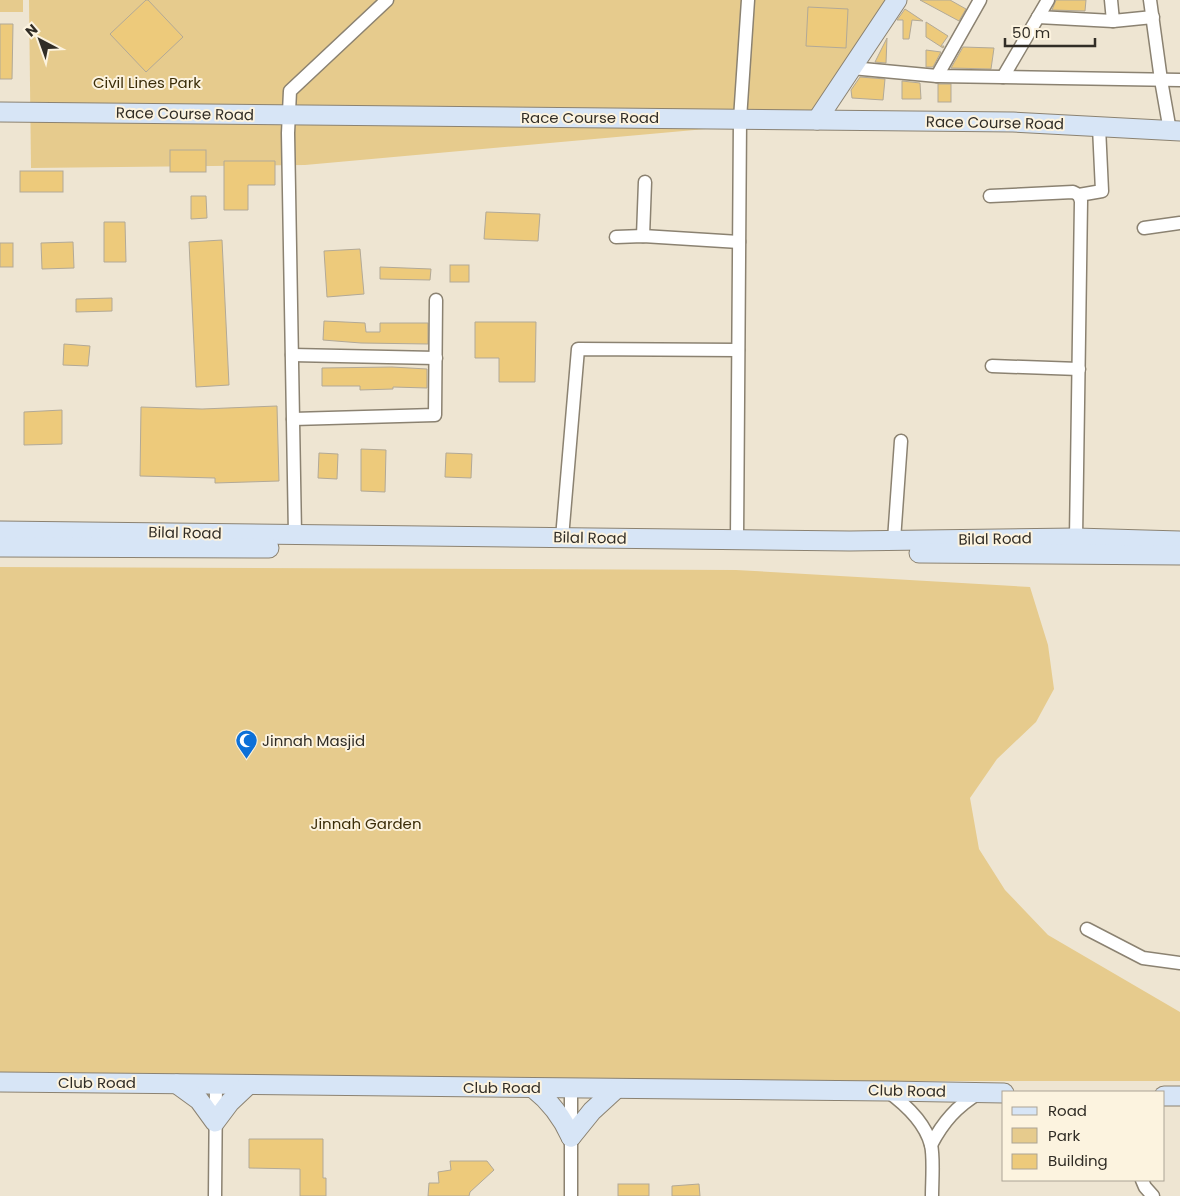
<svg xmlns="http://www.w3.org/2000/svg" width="1180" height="1196" font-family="Poppins,sans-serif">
	<rect width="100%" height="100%" fill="#eee5d2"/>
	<!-- green -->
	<g fill="#e6cb8d">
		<rect x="0" y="0" width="23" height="12"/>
		<path d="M29 0H897L817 119 305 165 31 168Z"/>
		<path d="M0 567 736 570 1030 587 1048 645 1054 689 1036 722 997 759 970 798 979 849 1005 890 1048 935 1180 1012V1081H0Z"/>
	</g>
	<!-- building -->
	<g fill="#edca7b" stroke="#b2a997">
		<path d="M146 0H148L183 37 146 72 110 34Z"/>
		<path d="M920 0H950L966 9 959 21Z"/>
		<path d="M1056 0H1086L1085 11 1052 10Z"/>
		<path d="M808 7 848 9 846 48 806 46Z"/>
		<path d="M905 9 923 21 912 20 909 39H903V20H897Z"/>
		<path d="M926 22 948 36 941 46H944L943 48 926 37Z"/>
		<path d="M0 24H13L12 79H0Z"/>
		<path d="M887 38 886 63 875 62Z"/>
		<path d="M963 47 994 48 991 69 951 68Z"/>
		<path d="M926 50 941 52 933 67H926Z"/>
		<path d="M860 77 885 79 883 100 852 98 851 90Z"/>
		<path d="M902 81 920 83 921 99H902Z"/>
		<rect x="938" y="84" width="13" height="18"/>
		<rect x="170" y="150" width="36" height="22"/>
		<path d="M224 161H275V185H248V210H224Z"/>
		<rect x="20" y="171" width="43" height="21"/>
		<path d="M191 196H206L207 218 191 219Z"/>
		<path d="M486 212 540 214 538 241 484 239Z"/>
		<path d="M104 222H125L126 262H104Z"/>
		<path d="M222 240 229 385 196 387 189 242Z"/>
		<path d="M73 242 74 268 42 269 41 243Z"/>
		<rect x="0" y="243" width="13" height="24"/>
		<path d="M360 249 364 294 327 297 324 251Z"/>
		<rect x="450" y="265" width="19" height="17"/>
		<path d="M380 267 431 269 430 280 380 279Z"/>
		<path d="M112 298V311L76 312V299Z"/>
		<path d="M324 321 365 323 366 332H380V323H428V344L361 343 323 340Z"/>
		<path d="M475 322H536L535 382H499V358H475Z"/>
		<path d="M64 344 90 346 88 366 63 365Z"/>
		<path d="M392 367 427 369V388L393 387V389L360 390V386H322V368Z"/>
		<path d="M277 406 279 481 215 483V478L140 476 141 407 202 409Z"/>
		<path d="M62 410V444L24 445V412Z"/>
		<path d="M361 449 386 450 385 492 361 491Z"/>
		<path d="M319 453 338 454 337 479 318 478Z"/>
		<path d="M446 453 472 454 471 478 445 477Z"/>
		<path d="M249 1139H323V1178H326V1196H300V1169L249 1168Z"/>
		<path d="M450 1161H487L494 1170 470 1192 469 1196H428L429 1183H439L438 1172 451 1170Z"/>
		<rect x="618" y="1184" width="31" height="12"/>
		<path d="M699 1184 700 1196H672V1186Z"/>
	</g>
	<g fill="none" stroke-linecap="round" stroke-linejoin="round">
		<defs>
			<g id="street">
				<path d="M1111 0 1113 21 1153 17"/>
				<path d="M1150 0 1161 80 1170 131"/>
				<path d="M1038 17 1113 21"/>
				<path d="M852 68 937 76 1180 80"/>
				<path d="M937 76 980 0"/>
				<path d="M1003 77 1048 0"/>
				<path d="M990 196 1073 192 1079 195 1102 191 1099 127"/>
				<path d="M1144 228 1180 223"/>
				<path d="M643 236 645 182"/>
				<path d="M616 237 643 236 739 242"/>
				<path d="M292 355 436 358"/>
				<path d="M992 366 1079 369"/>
				<path d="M293 419 435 415 436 300"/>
				<path d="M295 535 288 133 290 91 387 0"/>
				<path d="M562 538 578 349 738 350"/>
				<path d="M1076 538 1081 201 1079 195"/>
				<path d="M737 539 740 119 748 0"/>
				<path d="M894 540 901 441"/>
				<path d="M1087 929 1143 958 1180 963"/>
				<path d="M887 1091C905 1104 925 1122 931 1145 934 1157 932 1182 932 1196"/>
				<path d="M931 1145C943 1122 957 1106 979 1093"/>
				<path d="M1142 1180 1145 1187 1153 1196"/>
				<path d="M215 1196 216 1083"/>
				<path d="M571 1196V1088"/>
			</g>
			<g id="secondary">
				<path d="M0 112 1013 122 1180 131"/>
				<path d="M817 120 897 0"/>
				<path d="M0 531 850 541 1076 538 1180 541"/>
				<path d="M0 547 269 548"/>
				<path d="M919 553 1180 555"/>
				<path d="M0 1082 887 1091 1004 1093"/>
				<path d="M177 1084 199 1100 215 1122 230 1102 248 1085"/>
				<path d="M533 1088C551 1102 562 1117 571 1137"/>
				<path d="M1164 1096H1180"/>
				<path d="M571 1137 592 1111 616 1089"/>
			</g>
		</defs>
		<!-- street casing -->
		<use href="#street" stroke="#8b8271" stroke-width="15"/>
		<!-- secondary casing -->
		<use href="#secondary" stroke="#8b8271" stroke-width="21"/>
		<!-- street -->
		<use href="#street" stroke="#fff" stroke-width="12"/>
		<!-- secondary -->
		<use href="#secondary" stroke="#d7e5f6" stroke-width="19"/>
	</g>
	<!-- icons -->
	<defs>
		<symbol id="mosque-pin" viewBox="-11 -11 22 30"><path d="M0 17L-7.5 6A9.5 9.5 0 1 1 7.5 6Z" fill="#0c70d8" stroke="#fcf3df"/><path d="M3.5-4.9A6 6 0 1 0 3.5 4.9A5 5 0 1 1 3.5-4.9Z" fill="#fff"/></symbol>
	</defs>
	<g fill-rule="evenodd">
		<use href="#mosque-pin" x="234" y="728" width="25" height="34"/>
	</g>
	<g text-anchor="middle" stroke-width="4" stroke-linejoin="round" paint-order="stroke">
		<!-- park labels -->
		<g font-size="15" fill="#3b2d09" stroke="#fcf3df">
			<text x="147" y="88">Civil Lines Park</text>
			<text x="366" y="829">Jinnah Garden</text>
		</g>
		<!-- street labels -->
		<g font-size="15" fill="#312d26" stroke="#fcf3df">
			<text transform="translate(185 114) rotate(1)" y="5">Race Course Road</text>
			<text x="590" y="123">Race Course Road</text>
			<text transform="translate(995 123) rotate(1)" y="5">Race Course Road</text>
			<text transform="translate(185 533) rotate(1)" y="5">Bilal Road</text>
			<text transform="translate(590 538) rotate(1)" y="5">Bilal Road</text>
			<text transform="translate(995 539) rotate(-1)" y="5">Bilal Road</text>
			<text x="97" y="1088">Club Road</text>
			<text x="502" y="1093">Club Road</text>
			<text transform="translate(907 1091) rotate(1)" y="5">Club Road</text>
		</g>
		<!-- poi labels -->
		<g font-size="15" fill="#312d26" stroke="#fcf3df" text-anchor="start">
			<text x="262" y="746">Jinnah Masjid</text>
		</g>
	</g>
	<!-- legend -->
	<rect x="1002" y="1091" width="162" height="90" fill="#fcf3df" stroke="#aba495"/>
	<rect x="1012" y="1107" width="25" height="8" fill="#d7e5f6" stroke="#aba495"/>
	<text x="1048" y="1116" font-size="15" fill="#312d26">Road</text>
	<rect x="1012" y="1128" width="25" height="15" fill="#e6cb8d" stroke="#aba495"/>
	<text x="1048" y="1141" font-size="15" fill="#312d26">Park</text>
	<rect x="1012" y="1154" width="25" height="15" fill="#edca7b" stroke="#aba495"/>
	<text x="1048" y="1166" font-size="15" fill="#312d26">Building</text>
	<!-- north arrow -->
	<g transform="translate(40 40) rotate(319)" stroke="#fcf3df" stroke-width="4" paint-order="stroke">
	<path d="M0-4L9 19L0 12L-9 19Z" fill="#312d26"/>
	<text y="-8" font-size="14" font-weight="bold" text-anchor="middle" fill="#312d26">N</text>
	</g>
	<!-- scale -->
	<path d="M1005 38v8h90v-8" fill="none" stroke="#312d26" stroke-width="2.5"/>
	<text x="1012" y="38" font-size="15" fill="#312d26" stroke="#fcf3df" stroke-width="4" paint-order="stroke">50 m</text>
</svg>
